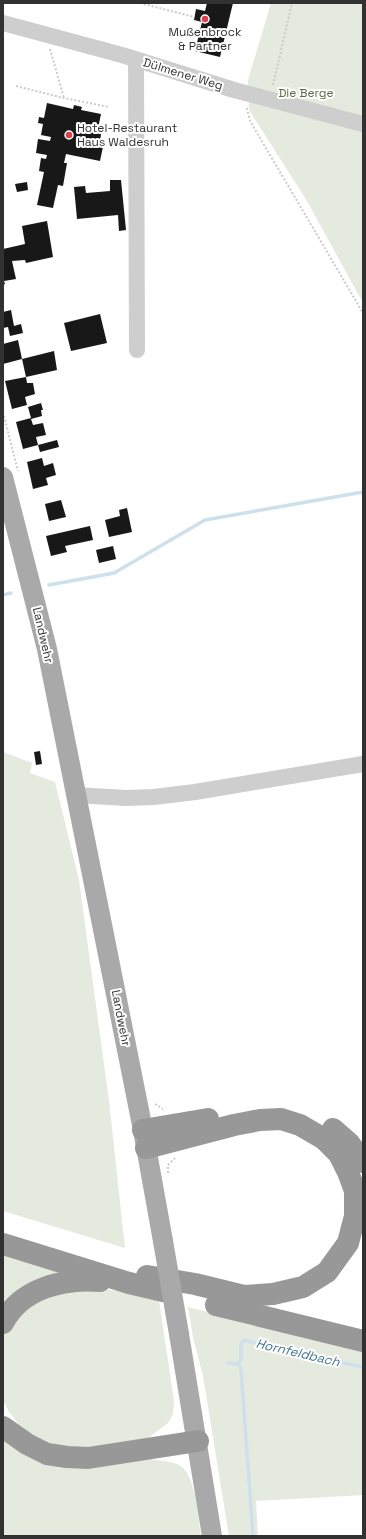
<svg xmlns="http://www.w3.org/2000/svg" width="366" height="1539" font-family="'Space Grotesk',sans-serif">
	<rect width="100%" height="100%" fill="#fff"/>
	<!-- green -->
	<g fill="#e5eade">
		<path d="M271 3H363V303L307 201 249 110 248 80Z"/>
		<path d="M3 752 32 763 30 773 55 782 79 880 109 1101 125 1248 3 1211Z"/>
		<path d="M3 1251 66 1270 3 1314Z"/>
		<path d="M92 1288 118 1291 159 1301 174 1401 173 1414 168 1423 148 1438 67 1451 41 1443 21 1427 9 1412 3 1400V1337L11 1322 43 1296Z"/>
		<path d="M188 1307 363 1350V1495L256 1501 258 1536H229L203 1376 193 1337Z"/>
		<path d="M3 1440 164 1461C170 1462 177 1463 182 1467 196 1479 198 1518 201 1536H3Z"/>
	</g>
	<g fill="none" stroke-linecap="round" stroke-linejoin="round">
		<!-- stream -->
		<g stroke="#cee0ec" stroke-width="3.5">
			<path d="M49 585 114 573 205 520 363 492"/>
			<path d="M3 595 11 593"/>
			<path d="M228 1363 236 1364 241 1360V1344L244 1340 270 1347 363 1367"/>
			<path d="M238 1363 241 1369 253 1536"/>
		</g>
	</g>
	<!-- building -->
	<g fill="#181818">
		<path d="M207 3H233L220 57 195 51 202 22 194 20 196 9 205 11Z"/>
		<path d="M47 103 73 109 74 105 82 107 81 110 101 114 97 133 101 134 100 142H104L100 161 66 154 64 163H67L63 186 58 185 53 208 37 205 44 172 39 171 41 158 46 159 47 155 36 153 38 139 50 141 51 137 41 135 43 124 38 123 39 117 44 118Z"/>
		<path d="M110 180H121L126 230 119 231 118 215 77 219 74 187 85 186 86 193 110 191Z"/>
		<path d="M27 182 28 190 17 192 15 184Z"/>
		<path d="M47 221 53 257 26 263 25 260 12 261 16 279 4 281 5 284 3 285V249L25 244 22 226Z"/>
		<path d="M11 310 14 326 21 324 23 333 10 336 8 327 3 328V312Z"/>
		<path d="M100 314 107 343 71 351 64 323Z"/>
		<path d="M18 340 22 359 3 364V344Z"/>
		<path d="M54 351 57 370 26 377 22 359Z"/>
		<path d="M26 377 27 383H33L35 394 25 397 27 405 12 409 5 381Z"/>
		<path d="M41 403 43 410H41L42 416 31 419 33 425 43 423 46 435 36 437 38 445 23 449 16 422 31 418 28 407Z"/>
		<path d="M57 440 59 447 40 452 38 445Z"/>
		<path d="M42 458 44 466 53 463 56 475 46 478 48 485 33 489 27 462Z"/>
		<path d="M61 500 66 517 49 521 45 504Z"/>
		<path d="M127 508 132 532 109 537 105 520 120 516 119 510Z"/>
		<path d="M90 526 93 540 65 546 67 552 51 556 46 536Z"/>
		<path d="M113 546 116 559 99 563 96 550Z"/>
		<path d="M40 751 42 764 36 765 34 752Z"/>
	</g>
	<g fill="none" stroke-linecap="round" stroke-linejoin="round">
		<!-- path -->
		<g stroke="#cbcbcb" stroke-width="2" stroke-dasharray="2 2" stroke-linecap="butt">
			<path d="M140 3 194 17"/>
			<path d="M50 49 64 98"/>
			<path d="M273 85 292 3"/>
			<path d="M16 86 64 98 109 107"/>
			<path d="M247 108 250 121 363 313"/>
			<path d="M3 412 18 471"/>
			<path d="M155 1104 163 1109"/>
			<path d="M168 1173V1165L175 1158"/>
		</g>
		<!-- minor -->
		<g stroke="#cecece" stroke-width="16">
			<path d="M3 23 122 55 234 90 363 124"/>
			<path d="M136 60 137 350"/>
			<path d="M76 795 126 798 154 797 195 792 363 764"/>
		</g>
		<!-- major -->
		<g stroke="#a9a9a9" stroke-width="20">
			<path d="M3 477 47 649 143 1130 163 1241"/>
			<path d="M179 1334 212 1536"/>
		</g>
		<!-- highway -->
		<g stroke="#989898" stroke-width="22">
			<path d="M333 1129 349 1143 363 1162"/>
			<path d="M143 1130 208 1119"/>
			<path d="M146 1148 234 1125 260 1120 281 1119 300 1125 324 1139 339 1154 348 1172 355 1191V1216L348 1243 327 1272 303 1287 273 1294 244 1296 195 1284 147 1276"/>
			<path d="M3 1244 129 1283 163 1291"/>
			<path d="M216 1305 363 1341"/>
			<path d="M3 1323C21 1288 64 1278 100 1281"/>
			<path d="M3 1427 27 1444 47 1454 67 1457 88 1458 198 1441"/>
		</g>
		<!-- major-bridge -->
		<path stroke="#a9a9a9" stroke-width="20" d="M163 1241 179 1334"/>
	</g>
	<!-- markers -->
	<g fill="#dd3f4c" stroke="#fff" stroke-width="1.5">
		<circle cx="205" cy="19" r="4"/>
		<circle cx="69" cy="135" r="4"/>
	</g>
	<g text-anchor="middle" stroke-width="4" stroke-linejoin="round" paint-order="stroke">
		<!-- poi labels -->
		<g font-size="12" fill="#313131" stroke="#fff">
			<text x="205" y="36">Mußenbrock<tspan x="205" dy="14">&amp; Partner</tspan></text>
			<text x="77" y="132" text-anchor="start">Hotel-Restaurant<tspan x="77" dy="14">Haus Waldesruh</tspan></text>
		</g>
		<!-- street labels -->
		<g font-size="12" fill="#313131" stroke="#fff">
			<text transform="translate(183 74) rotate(17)" y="4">Dülmener Weg</text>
			<text transform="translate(43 635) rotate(77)" y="4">Landwehr</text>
			<text transform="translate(121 1018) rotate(79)" y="4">Landwehr</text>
		</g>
		<!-- park labels -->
		<g font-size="12" fill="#556c40" stroke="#fff">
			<text x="306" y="97">Die Berge</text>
		</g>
		<!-- water labels -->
		<g font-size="13" font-style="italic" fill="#437390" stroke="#fff">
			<text transform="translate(298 1352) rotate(13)" y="5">Hornfeldbach</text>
		</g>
	</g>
	<!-- border -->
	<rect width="366" height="1539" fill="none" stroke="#313131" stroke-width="8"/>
</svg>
